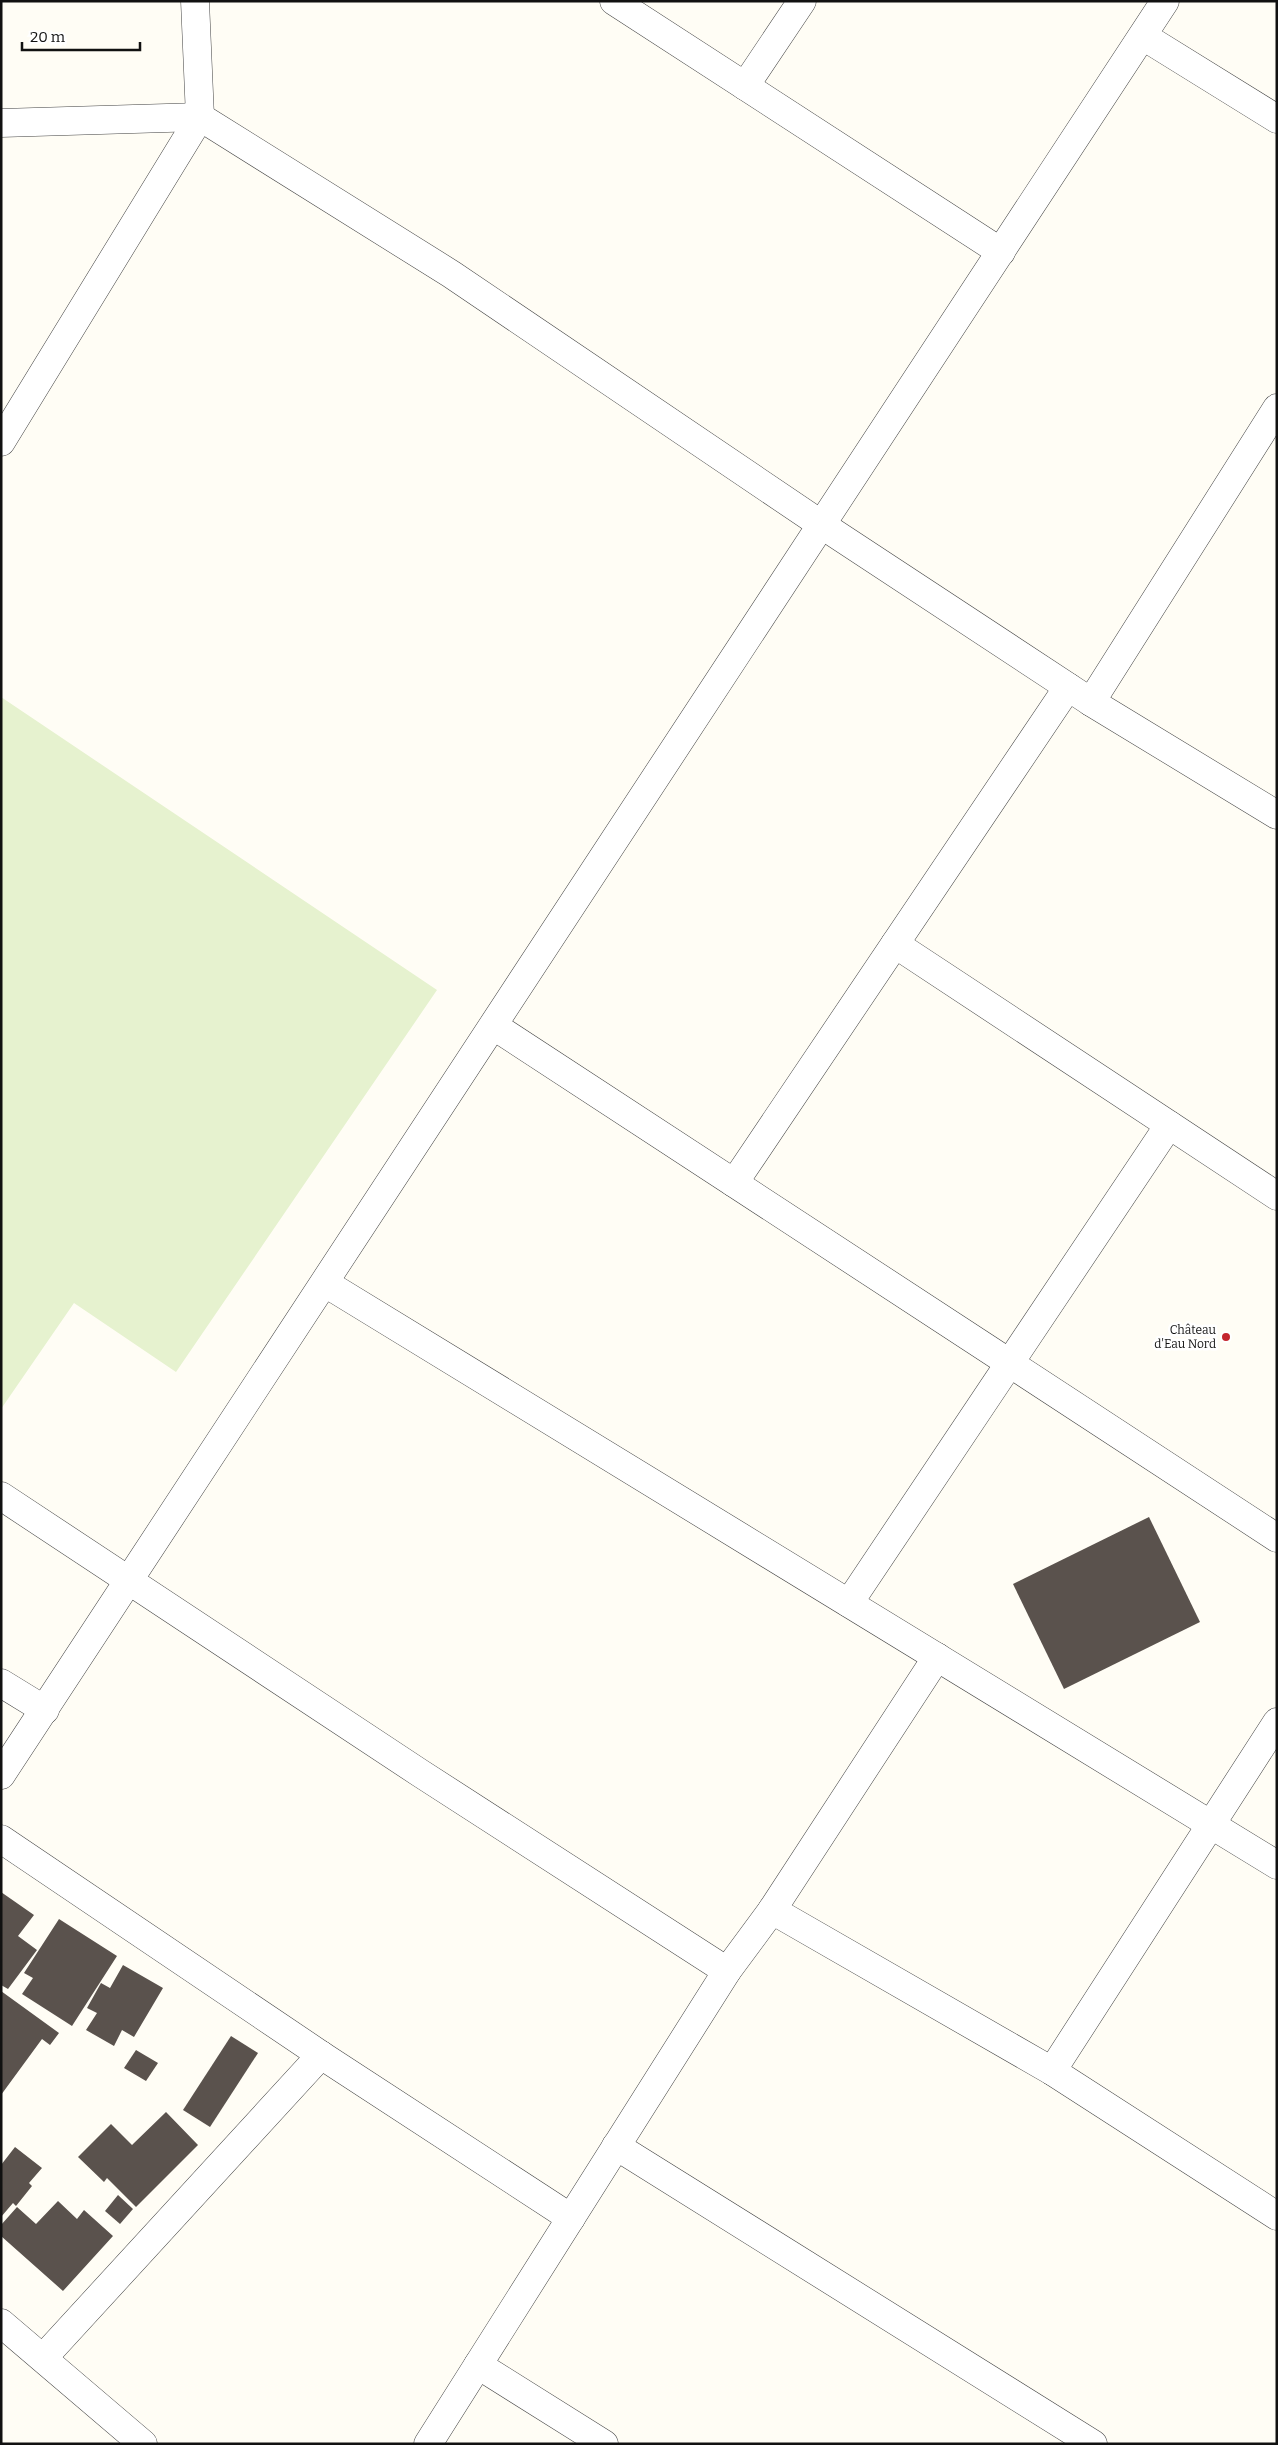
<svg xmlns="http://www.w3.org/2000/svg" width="1278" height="2445" font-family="Bitter,serif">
	<rect width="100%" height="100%" fill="#fffdf5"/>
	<!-- pitch -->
	<path fill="#e6f2cf" d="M1 697 437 990 176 1372 74 1303 1 1409Z"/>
	<!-- building -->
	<g fill="#5a524d">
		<path d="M1149 1517 1200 1622 1064 1689 1013 1584Z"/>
		<path d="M1 1892 34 1915 18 1936 37 1950 8 1989 1 1985Z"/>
		<path d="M59 1919 117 1956 72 2026 22 1994 33 1978 24 1973Z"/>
		<path d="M123 1965 163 1988 134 2037 122 2030 114 2046 86 2030 97 2013 87 2008 101 1983 110 1988Z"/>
		<path d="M1 1991 59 2033 50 2045 42 2039 1 2095Z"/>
		<path d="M231 2036 258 2053 210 2127 183 2110Z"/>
		<path d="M136 2050 158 2063 146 2081 124 2068Z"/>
		<path d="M166 2112 198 2145 136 2207 107 2178 104 2182 78 2157 111 2124 132 2145Z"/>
		<path d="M15 2147 42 2168 29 2183 32 2186 16 2206 13 2203 1 2217V2165Z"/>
		<path d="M118 2195 133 2209 120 2224 105 2211Z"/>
		<path d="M58 2201 77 2219 84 2210 113 2236 63 2291 1 2236V2225L17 2207 36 2224Z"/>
	</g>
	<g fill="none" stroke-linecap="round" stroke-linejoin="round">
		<defs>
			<g id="minor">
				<path d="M614 1 1001 252"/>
				<path d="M1143 36 1277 119"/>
				<path d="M745 86 802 1"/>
				<path d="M1 123 200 117 451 274 822 525 1091 702 1277 815"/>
				<path d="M1 442 200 117 195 1"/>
				<path d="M1091 702 1277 408"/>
				<path d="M895 944 1277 1196"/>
				<path d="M494 1026 1277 1538"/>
				<path d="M734 1183 1068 687"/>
				<path d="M325 1283 1277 1865"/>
				<path d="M1 1496 420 1773 727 1971"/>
				<path d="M849 1603 1169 1125"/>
				<path d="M1 1683 45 1710"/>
				<path d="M1 1775 1165 1"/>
				<path d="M1 1839 321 2055 571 2218"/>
				<path d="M772 1910 1052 2071 1277 2216"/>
				<path d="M1052 2071 1277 1722"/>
				<path d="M616 2146 1093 2444"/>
				<path d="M1 2323 143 2444"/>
				<path d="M43 2358 321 2055"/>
				<path d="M478 2365 604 2444"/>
				<path d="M428 2444 727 1971 772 1910 937 1657"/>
			</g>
		</defs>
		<!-- minor casing -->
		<use href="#minor" stroke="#444" stroke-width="29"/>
		<!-- minor -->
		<use href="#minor" stroke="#fff" stroke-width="28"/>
	</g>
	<!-- markers -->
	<circle fill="#c4262e" stroke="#fff" stroke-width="2" cx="1226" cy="1337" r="5"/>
	<g text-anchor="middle" stroke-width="5" stroke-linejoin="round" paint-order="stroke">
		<!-- poi labels -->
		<g font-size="12" fill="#111" stroke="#fff" text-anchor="end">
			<text x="1216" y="1334">Château<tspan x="1216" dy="14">d'Eau Nord</tspan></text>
		</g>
	</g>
	<!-- border -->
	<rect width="1278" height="2445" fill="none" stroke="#111111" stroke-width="5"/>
	<!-- scale -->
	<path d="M22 42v8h118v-8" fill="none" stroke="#111111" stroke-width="2.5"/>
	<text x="30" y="42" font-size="15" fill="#111111" stroke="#ffffff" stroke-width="4" paint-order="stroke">20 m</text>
</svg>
